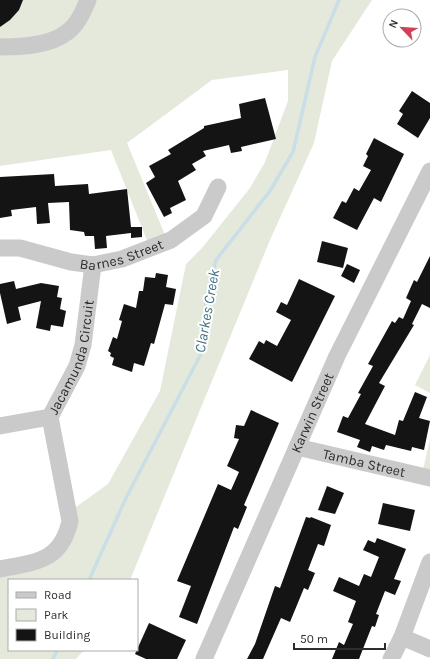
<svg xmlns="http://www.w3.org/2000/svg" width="430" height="659" font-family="Karla,sans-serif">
	<rect width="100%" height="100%" fill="#fff"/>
	<!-- green -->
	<g fill="#e4e9db">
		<path d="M0 0H372L332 61 314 143 270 240 130 580H9V650H84L76 659H0V577L43 567 76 507 108 484 160 391 186 264 202 248 250 188 265 162 288 101V70L212 80 127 143 165 235 148 243 111 150 0 166Z"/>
		<path d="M430 355V393L415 385Z"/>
		<path d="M430 439V471L423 470Z"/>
	</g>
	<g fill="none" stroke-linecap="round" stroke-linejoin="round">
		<!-- stream -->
		<g stroke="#c9dee7" stroke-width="3.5">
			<path d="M89 580 126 498 203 350 206 297 216 260 270 191 293 152 315 57 339 0"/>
			<path d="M53 659 57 650"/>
		</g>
	</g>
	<!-- building -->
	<g fill="#141414">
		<path d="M0 0H23L19 10 10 20 0 27Z"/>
		<path d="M412 91 430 103V118L418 138 397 124 403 114 399 111Z"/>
		<path d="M265 98 276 139 241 147 242 151 231 153 229 145 203 151 206 156 192 164 196 170 178 181 186 200 170 208 172 213 164 217 146 183 155 177 149 166 171 154 168 150 204 128V126L241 118 239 104Z"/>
		<path d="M374 138 404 154 381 202 374 198 357 230 333 218 342 201 346 203 354 188 359 191 371 170 363 166 368 156 366 154Z"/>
		<path d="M54 174 55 186 88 184 89 194 127 189 131 227H142V237L131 238V233L106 236 107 248 95 249 94 236H85L84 232 70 230 69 202 48 203 50 223 37 224 36 207 11 210 12 216 0 218V177Z"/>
		<path d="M322 241 348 248 343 268 317 262Z"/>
		<path d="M430 256V308L422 304 412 324 414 325 379 383 385 386 365 424 395 435 399 420 403 421 415 392 427 397 419 418 430 421 424 450 412 447 411 451 386 445 384 450 372 446 370 452 357 447 360 440 337 432 343 416 348 418 361 394 358 393 373 366 368 364 392 321 395 323 399 317 403 319 411 301 406 298 414 280 417 282Z"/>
		<path d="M347 264 360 270 354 283 341 276Z"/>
		<path d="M156 273 168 275 166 287 176 289 173 305 165 304 154 344 151 343 144 366 134 363 132 372 112 365 114 358 110 356 111 353 108 351 113 337 117 339 122 321 119 320 124 304 136 308 139 291H143L145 277 155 278Z"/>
		<path d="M299 279 335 296 292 382 249 359 259 341 264 344 266 340 277 346 291 320 276 312 281 302 287 305Z"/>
		<path d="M14 281 16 289 41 283 59 286 57 297 62 298 60 309 66 311 63 327 51 325 50 331 36 328 41 301 18 307 21 320 7 324 0 293V284Z"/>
		<path d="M251 410 279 423 244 505 247 507 238 529 234 527 197 624 179 617 191 586 177 581 218 484 231 490 239 472 227 466 239 439 234 438 236 425 244 426Z"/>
		<path d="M327 486 344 493 335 514 318 510Z"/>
		<path d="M383 503 415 510 410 531 378 524Z"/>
		<path d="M306 517 310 518 311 517 331 525 324 546 318 544 308 570 315 573 308 590 304 588 290 622 281 618 263 659H247L255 644 275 586 280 588Z"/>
		<path d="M377 538 406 549 394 579 401 581 395 595 385 591 376 614 379 615 375 627 372 626 359 659H332L339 642 344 645 353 624 348 622 356 601 333 591 339 577 359 586 364 574 371 577 379 557 363 550 368 540 375 543Z"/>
		<path d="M149 623 186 640 177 659H146L135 654Z"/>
	</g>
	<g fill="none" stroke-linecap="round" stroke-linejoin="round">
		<!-- minor -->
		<g stroke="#cacaca" stroke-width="17">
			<path d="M0 47C20 47 49 46 66 33 77 26 83 12 88 0"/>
			<path id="s1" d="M0 248H20L71 262 93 265 122 259 171 240 204 216 218 187"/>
			<path d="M0 426 50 417"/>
			<path id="s2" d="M297 447 430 478"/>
			<path id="s3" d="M0 569C35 562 61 562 70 521L50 417 77 366 83 345 93 265"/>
			<path d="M402 637 430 649"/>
			<path id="s4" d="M204 659 337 356 430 171"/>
			<path d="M391 659 402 637 430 562"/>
		</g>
	</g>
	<g text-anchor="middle" stroke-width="4" stroke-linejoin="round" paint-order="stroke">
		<!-- street labels -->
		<g font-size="14" fill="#2d2d2d" stroke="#fff">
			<text dy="5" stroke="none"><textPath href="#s1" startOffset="125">Barnes Street</textPath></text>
			<text dy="5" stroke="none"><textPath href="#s3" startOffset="263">Jacamunda Circuit</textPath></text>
			<text dy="5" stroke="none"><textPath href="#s4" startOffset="269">Karwin Street</textPath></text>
			<text dy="5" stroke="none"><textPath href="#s2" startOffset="69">Tamba Street</textPath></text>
		</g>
		<!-- water labels -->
		<g font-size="15" font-style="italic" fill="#437286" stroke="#fff">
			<text transform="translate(207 311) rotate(-80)" y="5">Clarkes Creek</text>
		</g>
	</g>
	<!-- legend -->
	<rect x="8" y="579" width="130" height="72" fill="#ffffff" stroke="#ababab"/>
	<rect x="16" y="592" width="20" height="6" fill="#cacaca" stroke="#ababab"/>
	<text x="44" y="599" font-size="12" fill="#2d2d2d">Road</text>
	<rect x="16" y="609" width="20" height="12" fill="#e4e9db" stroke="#ababab"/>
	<text x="44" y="619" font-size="12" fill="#2d2d2d">Park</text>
	<rect x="16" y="629" width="20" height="12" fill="#141414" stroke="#ababab"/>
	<text x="44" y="639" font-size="12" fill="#2d2d2d">Building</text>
	<!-- north arrow -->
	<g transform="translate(402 28) rotate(295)"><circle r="19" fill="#ffffff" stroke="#ababab"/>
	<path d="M0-3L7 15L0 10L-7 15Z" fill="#d33f57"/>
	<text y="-6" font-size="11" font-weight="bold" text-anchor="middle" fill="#2d2d2d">N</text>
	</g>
	<!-- scale -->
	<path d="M294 643v6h91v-6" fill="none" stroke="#2d2d2d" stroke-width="2"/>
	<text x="300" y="643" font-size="12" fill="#2d2d2d" stroke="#ffffff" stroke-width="3" paint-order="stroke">50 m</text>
</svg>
